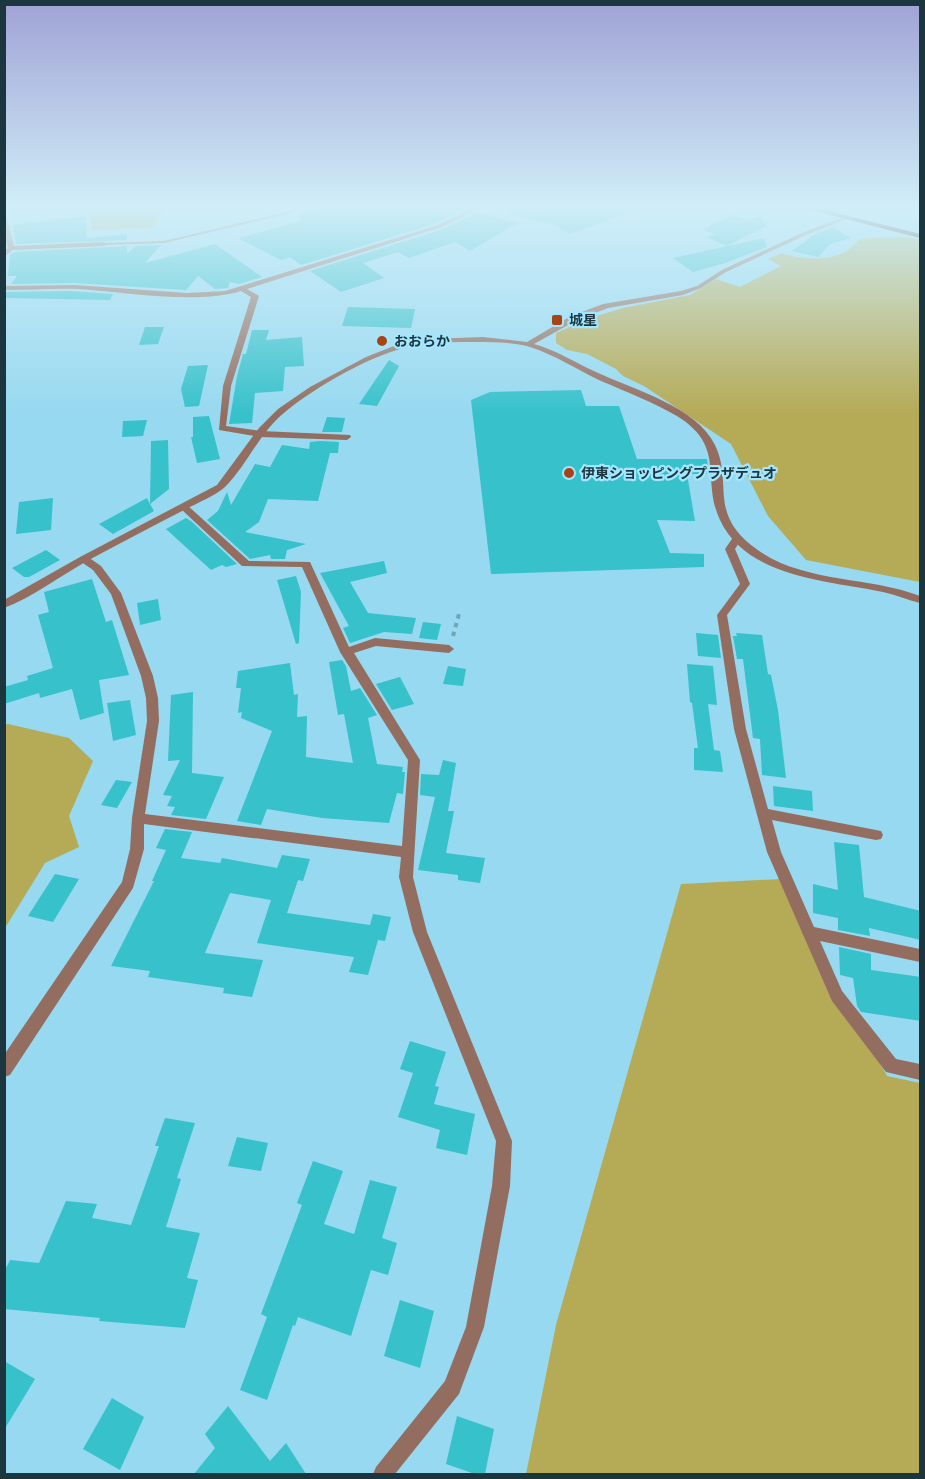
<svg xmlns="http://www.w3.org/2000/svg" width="925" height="1479" font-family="Rubik,'Noto Sans JP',sans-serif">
	<rect width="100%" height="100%" fill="#97d9f0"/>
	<!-- green -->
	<g fill="#b5aa56">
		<path d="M86 207H165L152 228 93 230Z"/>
		<path d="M907 237 920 240V582L806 560 768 516 731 444 644 386 623 376 616 369 587 354 567 350 556 343V333L590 318 623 308 690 295 716 279 740 287 781 266 768 259 782 253C804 261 844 263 858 240L867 238Z"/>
		<path d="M8 724 69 738 93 761 69 816 79 847 45 863 5 928 4 725Z"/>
		<path d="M781 879 887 1076 920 1083V1474H526L556 1325 681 884Z"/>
	</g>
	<!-- building -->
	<g fill="#37c1cb">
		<path d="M323 207H458L465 209 437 223 301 265 290 257 281 260 238 238 301 221 300 213Z"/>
		<path d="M510 207H637L638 209 570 234 553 224 509 214Z"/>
		<path d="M477 212 517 223 470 251 455 242 409 258 398 252 363 263 384 278 341 292 310 271 443 229Z"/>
		<path d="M732 215 749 221 761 216 766 226 727 246 706 237 715 234 702 230Z"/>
		<path d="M86 216 87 238 127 234V240L16 244 13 225Z"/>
		<path d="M833 227 851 238 830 244 818 257 792 251 815 234Z"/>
		<path d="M764 238 767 247 725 263 693 272 673 258Z"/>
		<path d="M215 244 262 277 239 284 230 282 228 288 215 289 198 276 186 290 75 283 11 284 17 276H8L10 255 14 252 127 246V254L135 246 161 245 145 263Z"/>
		<path d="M70 291 113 294 110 300 4 298V292Z"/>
		<path d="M348 307 415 309 411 328 342 326Z"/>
		<path d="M145 327H164L158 344 139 345Z"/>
		<path d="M252 330H269L266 340 302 337 304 366 285 367 283 391 255 393 252 423 229 424 237 376 243 354H246Z"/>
		<path d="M389 360 399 366 377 406 359 404Z"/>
		<path d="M208 365 199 406 185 407 181 389 188 366Z"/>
		<path d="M581 390 586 406H619L637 459H707L709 474H687L695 521 657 520 670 553 704 554V567L491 574 471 400 490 392Z"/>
		<path d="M209 416 220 459 197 463 191 437H193V417Z"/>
		<path d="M327 417 345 418 342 432H322Z"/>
		<path d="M147 420 143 436 122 437 123 421Z"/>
		<path d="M168 440 169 489 150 504 154 511 113 534 99 524 147 498 150 504 151 441Z"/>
		<path d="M320 441 339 442 338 453H330L318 501 268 499 259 522 245 532 306 544 287 550 285 559H271L270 555 250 559 207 520 218 511 227 492 231 505 255 464 270 467 282 445 309 449 310 442Z"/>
		<path d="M53 498 51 530 16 534 19 502Z"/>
		<path d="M186 518 191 521 237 564 226 567 222 565 211 570 166 529Z"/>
		<path d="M46 550 60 560 29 577H24L12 568Z"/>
		<path d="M384 561 387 573 350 582 368 613 416 618 412 634 384 632 350 643 343 628 349 626 320 573Z"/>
		<path d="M296 576 301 592 299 643 296 644 277 580Z"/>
		<path d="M92 579 106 622 112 620 129 675 99 680 104 713 80 720 72 689 40 698 39 693 4 704V687L28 680 27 676 53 668 38 615 49 612 44 592Z"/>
		<path d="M158 599 161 620 140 625 137 603Z"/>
		<path d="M423 622 441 624 437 640 419 638Z"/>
		<path d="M696 633 718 635 721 658 698 656Z"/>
		<path d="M736 633 762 635 768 674 771 675 778 710 786 778 762 775 760 739 753 738 743 659H737L733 636H737Z"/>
		<path d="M342 660 346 666 351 691 360 688 377 715 368 718 377 764 403 767 402 772H405L403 794 397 793 389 823 322 818 267 809 261 825 237 821 272 731 241 718 242 712 238 713 241 688H236L238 671 290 663 294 695 298 694 297 717 307 716 306 757 353 763 344 714 338 715 329 662Z"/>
		<path d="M687 664 713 666 717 705 708 704 714 750 720 751 723 772 694 770V748H698L692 703 690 702Z"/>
		<path d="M448 666 466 669 463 686 443 684Z"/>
		<path d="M400 677 414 704 392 710 376 684Z"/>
		<path d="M193 692 192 773 224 777 206 819 171 815 175 807 167 806 172 796 163 795 180 760 168 761 171 695Z"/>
		<path d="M130 700 136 735 113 741 107 703Z"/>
		<path d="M443 760 456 763 448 811H454L446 853 485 858 480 883 458 880V875L418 870 435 797 420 795 421 774 439 775Z"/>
		<path d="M116 780 132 782 117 808 101 805Z"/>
		<path d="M773 786 812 791 813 811 774 806Z"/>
		<path d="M165 829 192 832 181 858 220 863 222 858 277 868 282 855 310 859 303 881 298 880 287 913 370 925 373 914 391 917 385 941 378 940 368 975 349 972 354 957 257 943 271 900 230 893 205 953 263 960 252 997 223 993 224 988 148 977 150 971 111 966 154 881H152L166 850 156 848Z"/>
		<path d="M834 842 859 845 864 897 921 911V940L869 928 870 936 838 930V918L813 913V884L838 890Z"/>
		<path d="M55 874 79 879 53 922 28 916Z"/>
		<path d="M839 947 871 954V970L921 977V1021L861 1012 857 1006 853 978 840 975Z"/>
		<path d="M410 1041 446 1052 435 1086 439 1087 434 1104 475 1114 467 1155 436 1148 440 1130 398 1117 413 1073 400 1069Z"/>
		<path d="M165 1118 195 1123 177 1178 181 1179 166 1227 200 1233 187 1278 198 1280 185 1328 99 1321 100 1318 4 1309V1272L10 1260 39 1263 66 1201 97 1204 92 1218 131 1225 159 1146H155Z"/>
		<path d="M237 1137 268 1143 261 1171 228 1166Z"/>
		<path d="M313 1161 343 1171 324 1224 354 1234 370 1180 397 1187 382 1238 397 1243 388 1275 371 1270 351 1336 298 1317 295 1326 293 1325 267 1400 240 1390 267 1317 261 1314 302 1205 297 1203Z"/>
		<path d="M400 1300 434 1311 420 1368 384 1356Z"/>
		<path d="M4 1361 35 1379 4 1430Z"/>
		<path d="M112 1398 144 1417 120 1470 83 1449Z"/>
		<path d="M228 1406 270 1461 286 1443 306 1474H194L215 1448 205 1434Z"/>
		<path d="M457 1416 494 1429 485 1474H475L446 1464Z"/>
	</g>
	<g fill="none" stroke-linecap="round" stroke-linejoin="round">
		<!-- path -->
		<path stroke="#6fa5b7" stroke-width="4" stroke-dasharray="4.5 4.5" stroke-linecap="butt" d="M453 636 459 614"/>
		<!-- service -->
		<path fill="#936e60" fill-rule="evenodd" d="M297 207H302L292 213 164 243 104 245 102 244 104 243 164 241 290 211Z"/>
		<!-- minor -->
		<g fill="#936e60" fill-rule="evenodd">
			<path d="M475 207H483L442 227 247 289 259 296 231 386 226 426 261 431 350 435 351 437 347 440 261 437 219 430 223 386 251 297 241 291C195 305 127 292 79 289 54 288 29 290 4 290V286L75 285 187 293 225 291 438 225Z"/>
			<path d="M829 207H835L829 214H825Z"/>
			<path d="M4 217 7 219 14 246 104 242 107 244 104 246 13 250 4 257V251L8 248 4 234Z"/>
			<path d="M184 504 187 505 249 561 310 562 349 647 375 638 449 645 454 649 449 653 376 646 354 653 420 760 413 877 427 932 512 1141 510 1186 484 1327 459 1394 395 1474H373L376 1467 445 1381 466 1327 492 1186 496 1141 413 932 399 877 401 857 144 824V849L133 888 10 1075 4 1077V1055L122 882 130 849 132 818 147 721 146 698 141 676 111 594 93 570 80 561V557H88L101 566 121 593 153 676 158 698 159 721 145 814 402 846 408 760 340 652 302 567 242 566 181 509V505Z"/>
			<path d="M737 535 742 538 735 549 750 584 727 615 746 729 768 809 876 830 881 831 883 835 881 839 876 840 772 820 781 852 814 927 920 949V962L820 941 842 991 896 1059 920 1064V1080L886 1072 832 1001 767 852 734 729 717 615 740 584 725 549 734 536Z"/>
		</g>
		<!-- tertiary -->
		<path fill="#936e60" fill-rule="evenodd" d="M847 216 852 217 808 234 726 272 701 288 683 295 608 308 577 320 534 344C556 350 576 363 596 372 634 390 696 406 715 445 733 483 709 511 751 545 799 584 866 575 920 596V603C908 600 896 595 883 592 830 581 747 578 720 520 701 479 727 447 677 416 653 402 627 392 601 381 578 370 555 355 530 347 513 342 493 342 475 342 454 342 433 342 413 346 374 353 315 387 285 412 259 433 248 464 225 487 215 496 199 502 186 509 153 526 120 543 87 561 60 576 33 597 4 608V600L80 557 217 485 259 428 278 409 310 387 366 357 399 344 429 339 483 337 527 342 571 316 603 304 681 291 697 286 722 270 804 232Z"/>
		<!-- trunk -->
		<path fill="#481601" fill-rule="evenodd" d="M799 207H813L920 234V238Z"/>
	</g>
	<!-- sky -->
	<linearGradient id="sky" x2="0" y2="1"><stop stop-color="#a0a2d5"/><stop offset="0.5" stop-color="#d0eef8"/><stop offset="1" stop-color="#d0eef8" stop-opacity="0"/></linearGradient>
	<rect width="925" height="414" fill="url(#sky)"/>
	<!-- markers -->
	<g fill="#a84313" stroke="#a4e6fe" stroke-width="2">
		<rect x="551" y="314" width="12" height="12" rx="3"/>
		<circle cx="382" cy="341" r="6"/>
		<circle cx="569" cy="473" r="6"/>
	</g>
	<g text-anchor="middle" stroke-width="4.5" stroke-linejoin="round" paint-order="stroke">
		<!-- far-poi labels -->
		<g font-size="14" font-weight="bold" fill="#1b363f" stroke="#a4e6fe" text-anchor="start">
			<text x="569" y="325">城星</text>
			<text x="394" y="346">おおらか</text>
			<text x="581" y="478">伊東ショッピングプラザデュオ</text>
		</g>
	</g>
	<!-- border -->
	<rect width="925" height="1479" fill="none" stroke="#1b363f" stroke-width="12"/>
</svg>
